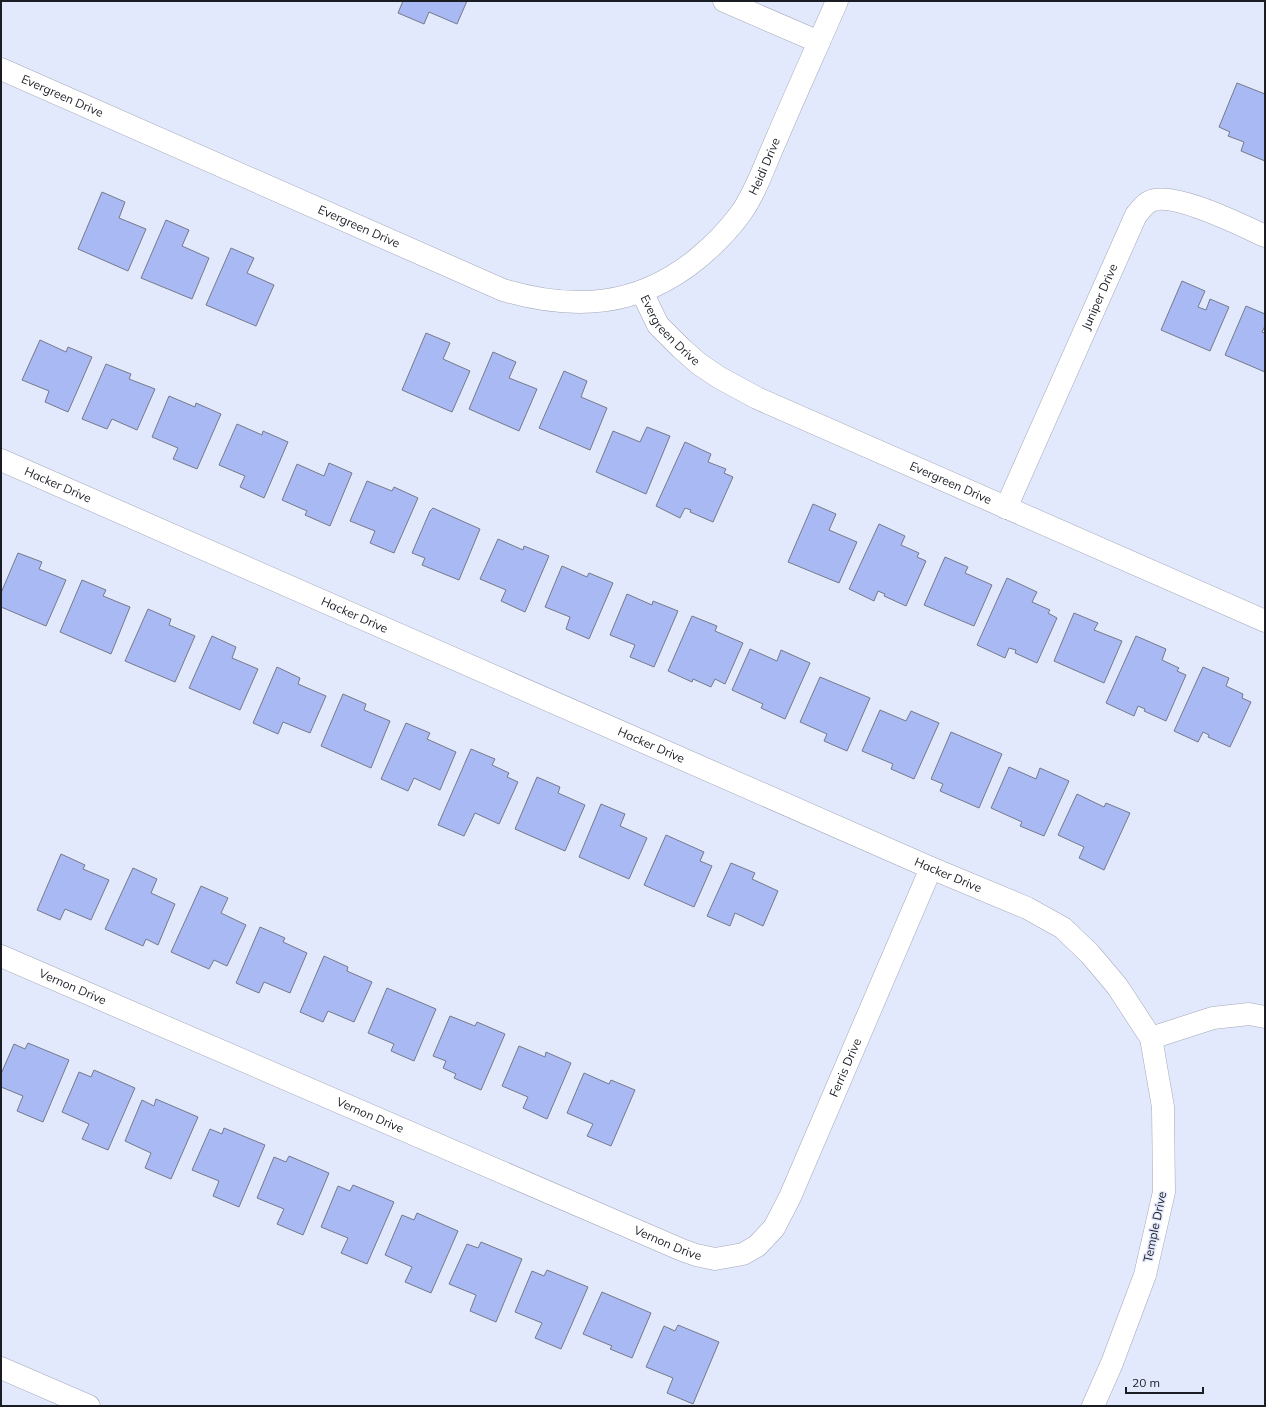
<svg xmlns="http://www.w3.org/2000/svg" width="1266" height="1407" font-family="Mulish,sans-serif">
	<rect width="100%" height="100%" fill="#e3e9fc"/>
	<!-- building -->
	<g fill="#a8b9f3" stroke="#757a8b">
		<path d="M403 1H467L457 24 429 12 424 24 398 13Z"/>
		<path d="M1237 83 1265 94V161L1241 151 1244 142 1228 136 1230 132 1219 127Z"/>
		<path d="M102 192 125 202 119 218 146 229 128 271 78 249Z"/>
		<path d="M166 220 189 230 182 246 209 258 192 299 141 278Z"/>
		<path d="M231 248 254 258 247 273 274 285 256 326 206 305Z"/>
		<path d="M1182 281 1205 291 1198 307 1206 310 1210 299 1229 307 1210 351 1161 330Z"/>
		<path d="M1246 306 1265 314V326L1262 332 1265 333V372L1225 355Z"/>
		<path d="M426 333 450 343 443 359 470 371 452 412 402 390Z"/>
		<path d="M40 340 66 352 68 347 92 357 68 412 45 402 49 391 22 380Z"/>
		<path d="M493 352 516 362 509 378 537 389 519 431 469 409Z"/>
		<path d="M106 364 131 374 129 379 155 389 137 430 112 419 107 429 82 419Z"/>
		<path d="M564 371 587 381 581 397 607 408 590 450 539 428Z"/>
		<path d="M169 396 195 407 196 403 221 414 197 469 173 459 178 448 152 437Z"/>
		<path d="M237 424 262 435 263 431 288 442 264 498 240 487 245 476 219 465Z"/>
		<path d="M647 427 670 436 646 494 596 472 613 431 640 442Z"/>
		<path d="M685 442 711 454 708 462 726 469 724 473 733 477 713 522 690 512 691 510 685 508 680 518 656 506Z"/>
		<path d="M329 463 352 473 330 526 305 515 307 511 282 500 297 464 324 476Z"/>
		<path d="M367 481 392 491 394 487 418 498 394 553 370 543 375 531 350 521Z"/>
		<path d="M813 504 836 514 829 530 857 542 839 583 788 562Z"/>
		<path d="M433 508 480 529 459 580 422 565 425 558 412 553 430 511Z"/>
		<path d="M879 524 905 536 901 545 919 553 917 557 926 561 906 606 884 596 885 594 878 591 874 601 849 589Z"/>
		<path d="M498 539 523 550 524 546 549 556 525 612 501 601 506 590 480 579Z"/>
		<path d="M18 553 42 562 39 569 66 580 46 626 1 607V593Z"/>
		<path d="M945 557 968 567 965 573 992 585 974 626 924 605Z"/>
		<path d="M562 566 587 577 589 573 613 583 589 639 566 629 570 617 545 607Z"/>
		<path d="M1007 578 1037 592 1032 602 1050 610 1048 613 1057 618 1037 663 1015 653 1016 650 1009 648 1005 658 977 645Z"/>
		<path d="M82 580 106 590 103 596 130 607 111 654 60 632Z"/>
		<path d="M627 594 652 605 653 601 678 611 654 667 630 657 635 645 610 635Z"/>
		<path d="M148 609 171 619 169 625 195 636 175 682 125 661Z"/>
		<path d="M1074 613 1098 623 1094 630 1122 641 1104 683 1054 661Z"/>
		<path d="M692 616 717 626 715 631 743 643 725 684 715 679 711 687 693 679 692 682 668 671Z"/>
		<path d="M212 636 236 647 232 658 258 669 240 710 189 688Z"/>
		<path d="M1136 636 1166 649 1162 660 1179 668 1177 671 1186 675 1166 721 1144 711 1145 709 1138 706 1134 716 1106 703Z"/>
		<path d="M750 649 777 661 781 650 810 663 785 719 761 708 763 704 732 690Z"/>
		<path d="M277 667 300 678 298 684 326 696 310 733 283 722 278 734 253 723Z"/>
		<path d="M1203 667 1229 678 1226 686 1243 694 1242 698 1251 702 1230 747 1208 737 1209 735 1203 732 1198 742 1174 731Z"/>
		<path d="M820 677 870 698 847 751 824 741 827 734 800 722Z"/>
		<path d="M343 694 366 704 364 710 390 721 371 768 321 746Z"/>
		<path d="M880 710 906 721 911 711 939 723 914 779 891 769 893 764 862 751Z"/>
		<path d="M406 723 430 733 427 739 456 752 440 790 414 778 408 791 381 779Z"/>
		<path d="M951 732 1002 754 979 808 940 791 943 784 931 779Z"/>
		<path d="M471 749 495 759 492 765 509 773 507 777 518 782 499 824 475 813 464 836 438 825Z"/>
		<path d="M1009 767 1036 779 1040 768 1069 781 1044 836 1020 826 1022 822 991 808Z"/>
		<path d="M537 777 560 787 558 793 585 805 565 851 515 829Z"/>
		<path d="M1077 794 1104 807 1106 803 1130 813 1104 870 1079 858 1084 847 1058 835Z"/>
		<path d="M601 804 625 814 620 826 647 838 629 879 579 857Z"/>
		<path d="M666 835 704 852 700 861 712 866 694 907 644 885Z"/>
		<path d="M61 854 85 865 83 869 109 880 91 920 65 909 60 920 37 910Z"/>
		<path d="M731 863 755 873 752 879 778 891 763 926 735 913 730 926 707 916Z"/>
		<path d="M133 868 157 879 151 893 175 904 158 945 146 939 143 946 105 929Z"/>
		<path d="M201 886 228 898 221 913 246 925 227 966 214 960 209 969 171 952Z"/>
		<path d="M260 927 285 938 283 942 307 953 290 993 264 982 259 993 236 983Z"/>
		<path d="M324 956 348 967 347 971 372 982 354 1022 328 1011 323 1022 300 1012Z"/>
		<path d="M387 988 436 1009 414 1061 391 1051 394 1044 368 1033Z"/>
		<path d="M450 1016 475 1026 477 1022 505 1034 481 1090 454 1078 456 1074 443 1068 446 1061 433 1056Z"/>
		<path d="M28 1043 69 1060 43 1122 17 1111 23 1096 1 1087V1074L14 1044 25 1049Z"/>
		<path d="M519 1046 545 1057 546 1052 571 1063 547 1119 523 1108 528 1097 502 1086Z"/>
		<path d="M94 1070 135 1088 108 1150 82 1139 89 1124 62 1112 79 1072 91 1077Z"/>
		<path d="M584 1073 609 1084 611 1080 635 1090 611 1146 587 1136 593 1124 567 1113Z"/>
		<path d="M156 1099 198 1117 171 1179 145 1168 151 1153 125 1141 142 1100 154 1106Z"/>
		<path d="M224 1128 265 1145 239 1207 213 1196 219 1181 192 1170 210 1129 222 1134Z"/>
		<path d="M289 1156 329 1173 303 1235 277 1224 284 1209 257 1198 274 1157 286 1162Z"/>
		<path d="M353 1185 394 1202 367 1264 341 1253 348 1238 321 1227 338 1186 350 1191Z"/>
		<path d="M417 1213 458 1231 431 1293 405 1282 412 1267 385 1255 402 1215 414 1220Z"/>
		<path d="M481 1242 522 1259 496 1322 470 1311 476 1295 449 1284 467 1244 478 1248Z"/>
		<path d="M547 1270 588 1287 561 1349 535 1338 542 1323 515 1312 532 1271 544 1276Z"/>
		<path d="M602 1292 651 1313 632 1358 610 1349 612 1346 583 1334Z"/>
		<path d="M678 1325 719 1342 693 1404 667 1393 673 1378 646 1367 664 1326 675 1331Z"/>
	</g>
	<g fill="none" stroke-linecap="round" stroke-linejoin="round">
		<defs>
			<g id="minor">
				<path d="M724 1 819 42"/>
				<path id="s1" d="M1 69 503 290C574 311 638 307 697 259 714 245 728 231 741 213 756 192 765 164 776 140 796 93 817 47 837 1"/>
				<path id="s2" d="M642 292 658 325 681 348 699 364 720 378 757 398 1265 621"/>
				<path id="s3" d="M1 460 931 868 1027 908 1063 928 1090 954 1117 986 1151 1038 1163 1107 1164 1192 1145 1275 1112 1363 1093 1406"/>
				<path id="s4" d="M1006 508 1136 215C1140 211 1144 204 1149 202 1170 189 1243 226 1265 236"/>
				<path id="s5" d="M1 956 682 1250 696 1255 715 1259 743 1254 757 1246 774 1228 790 1197 931 868"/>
				<path d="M1151 1038 1213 1018 1249 1014 1265 1017"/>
				<path d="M1 1368 89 1406"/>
			</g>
		</defs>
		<!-- minor casing -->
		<use href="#minor" stroke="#a2a7b9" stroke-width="23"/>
		<!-- minor -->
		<use href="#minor" stroke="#fff" stroke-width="22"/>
	</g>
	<g text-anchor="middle" stroke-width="3" stroke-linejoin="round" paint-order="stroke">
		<!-- street labels -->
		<g font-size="12" fill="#1b1d24" stroke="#e3e9fc">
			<text dy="4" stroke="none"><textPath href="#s1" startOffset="67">Evergreen Drive</textPath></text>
			<text dy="4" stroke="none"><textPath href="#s1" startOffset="870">Heidi Drive</textPath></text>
			<text dy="4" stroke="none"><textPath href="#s1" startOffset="391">Evergreen Drive</textPath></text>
			<text dy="4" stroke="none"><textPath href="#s4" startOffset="231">Juniper Drive</textPath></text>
			<text dy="4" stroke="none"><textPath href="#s2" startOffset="48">Evergreen Drive</textPath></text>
			<text dy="4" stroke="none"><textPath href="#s2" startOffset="372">Evergreen Drive</textPath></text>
			<text dy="4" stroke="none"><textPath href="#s3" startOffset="62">Hacker Drive</textPath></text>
			<text dy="4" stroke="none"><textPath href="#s3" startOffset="386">Hacker Drive</textPath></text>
			<text dy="4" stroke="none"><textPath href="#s3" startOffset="710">Hacker Drive</textPath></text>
			<text dy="4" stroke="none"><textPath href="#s3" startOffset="1034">Hacker Drive</textPath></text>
			<text dy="4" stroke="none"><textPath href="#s5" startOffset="78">Vernon Drive</textPath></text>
			<text dy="4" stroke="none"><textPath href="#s5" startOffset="1021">Ferris Drive</textPath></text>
			<text dy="4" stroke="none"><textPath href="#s5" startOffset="402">Vernon Drive</textPath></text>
			<text transform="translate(1155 1227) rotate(-78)" y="4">Temple Drive</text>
			<text dy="4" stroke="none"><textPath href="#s5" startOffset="726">Vernon Drive</textPath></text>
		</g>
	</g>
	<!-- border -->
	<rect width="1266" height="1407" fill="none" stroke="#1b1d24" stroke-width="4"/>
	<!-- scale -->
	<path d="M1126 1387v6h77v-6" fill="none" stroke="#1b1d24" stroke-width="2"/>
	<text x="1132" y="1387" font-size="12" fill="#1b1d24" stroke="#e3e9fc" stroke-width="3" paint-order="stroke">20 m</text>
</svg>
